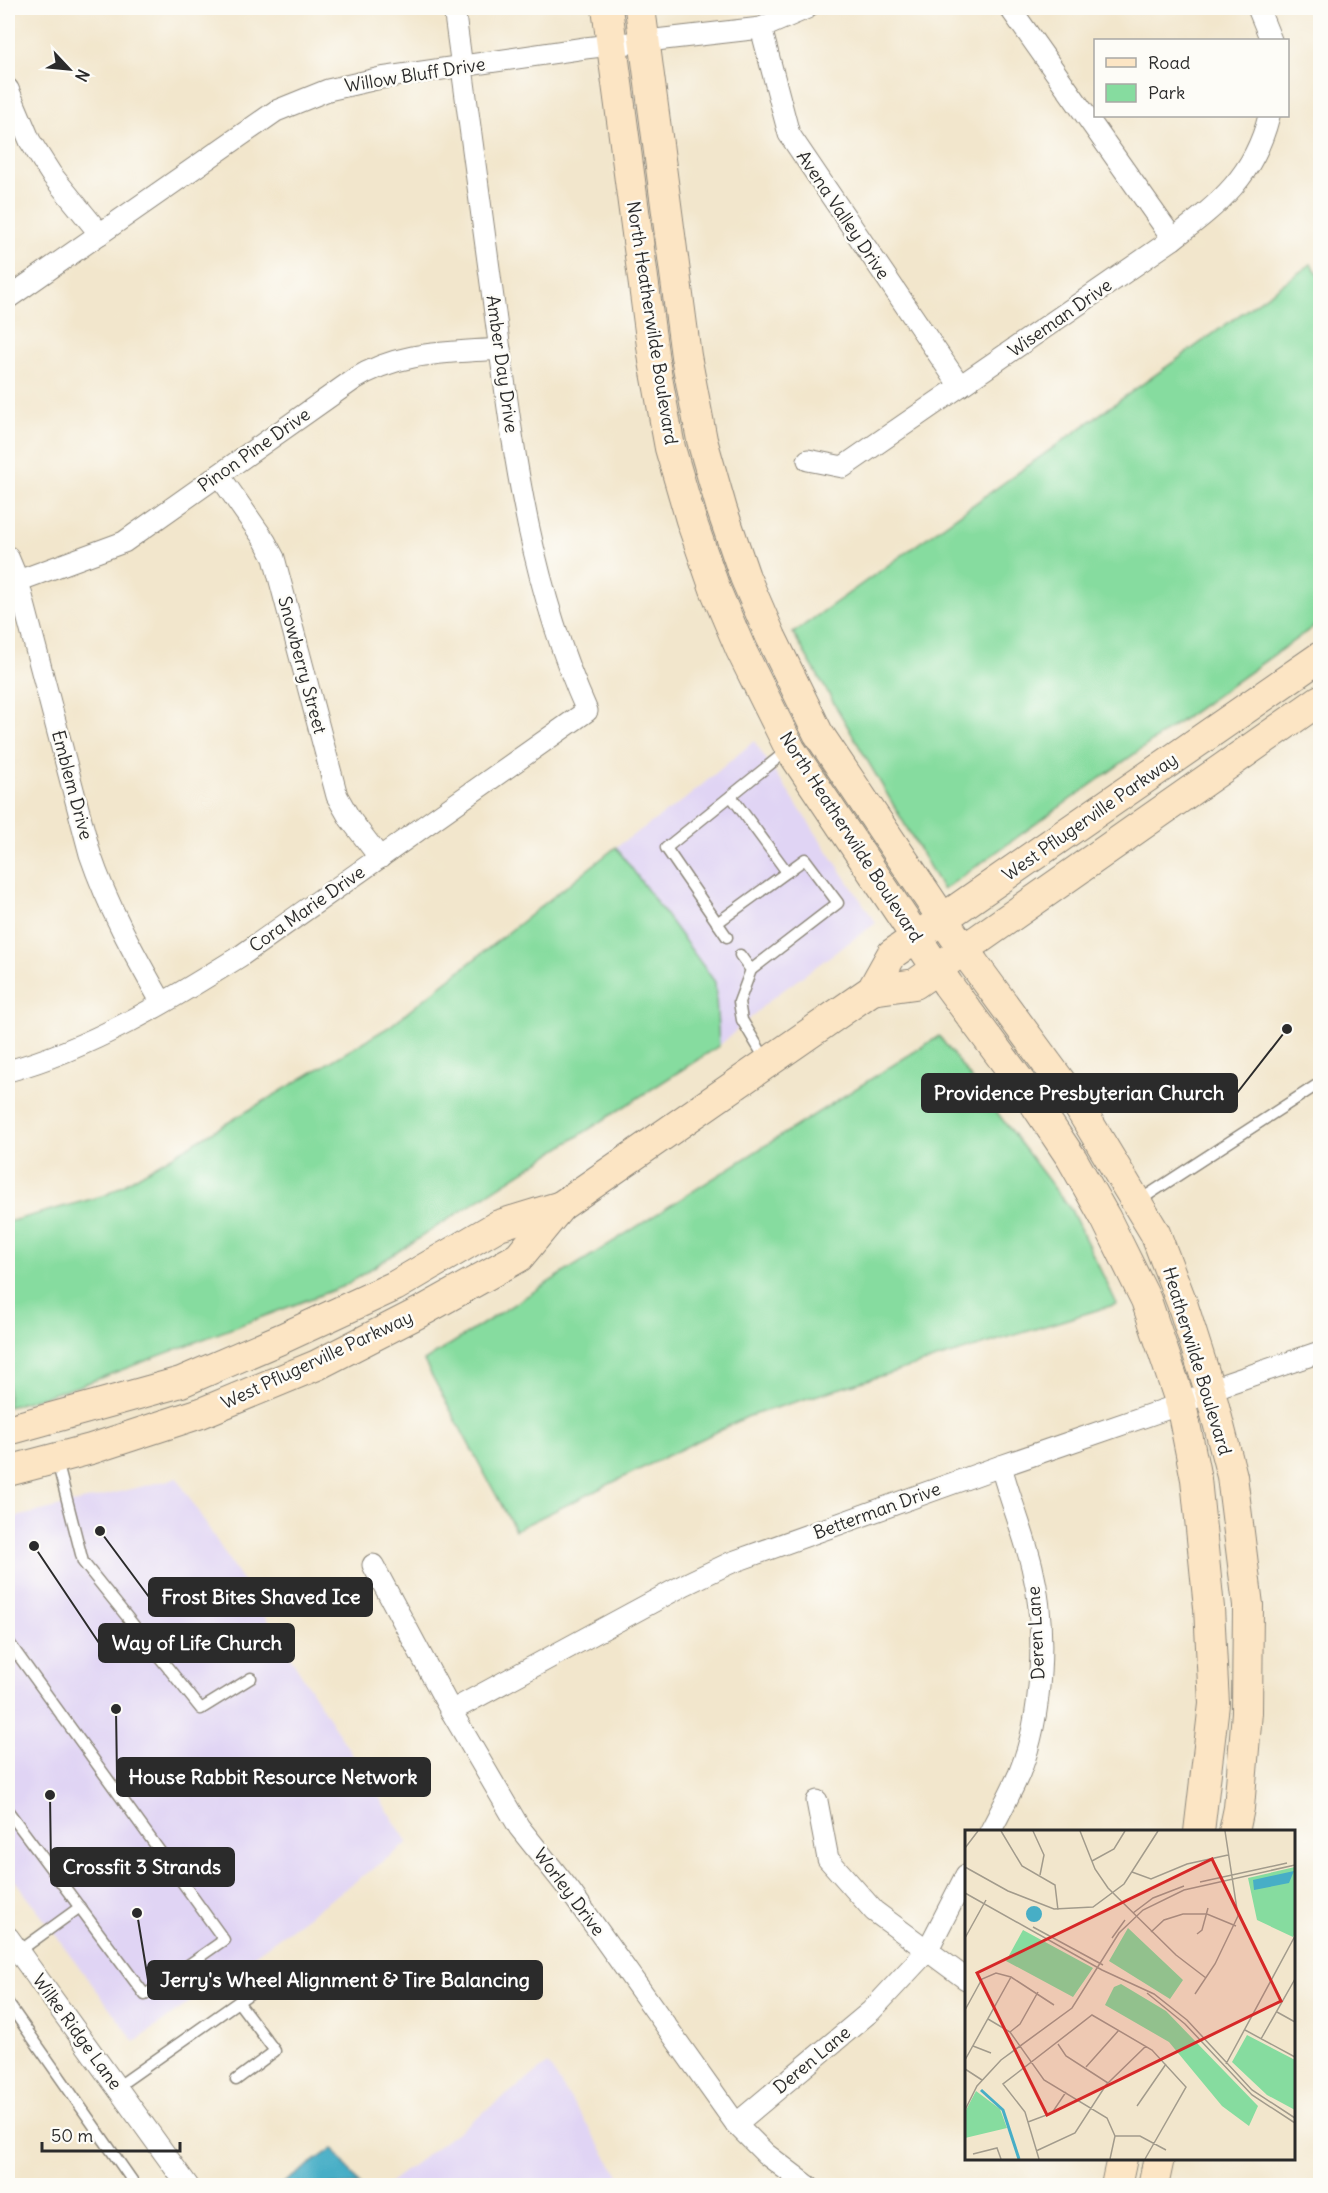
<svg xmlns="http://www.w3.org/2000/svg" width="1328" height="2193" font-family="Delius,sans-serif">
	<rect width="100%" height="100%" fill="#fdfcf7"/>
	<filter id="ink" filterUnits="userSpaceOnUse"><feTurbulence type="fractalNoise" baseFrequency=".0167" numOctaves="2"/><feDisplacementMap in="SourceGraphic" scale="12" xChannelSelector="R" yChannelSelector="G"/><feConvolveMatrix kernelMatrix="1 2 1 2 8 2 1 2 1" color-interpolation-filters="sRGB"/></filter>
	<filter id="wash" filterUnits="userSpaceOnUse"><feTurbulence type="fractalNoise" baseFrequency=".008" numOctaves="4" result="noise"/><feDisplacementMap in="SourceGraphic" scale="24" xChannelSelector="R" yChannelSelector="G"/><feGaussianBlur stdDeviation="1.35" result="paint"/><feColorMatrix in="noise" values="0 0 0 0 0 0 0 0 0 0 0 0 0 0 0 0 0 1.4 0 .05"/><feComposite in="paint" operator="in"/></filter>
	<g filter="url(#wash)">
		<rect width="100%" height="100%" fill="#f2e6cc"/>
		<!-- built -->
		<g fill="#e0d4f4">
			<path d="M754 741 876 923 771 999 719 1046 715 982 616 847 684 800Z"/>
			<path d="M177 1478 408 1843 135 2042 8 1871V1519Z"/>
			<path d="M548 2064 625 2185H386Z"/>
		</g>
		<!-- green -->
		<g fill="#86dc9f" stroke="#588465" stroke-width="1.5">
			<path d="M1311 264 1320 276V622L943 890 793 633Z"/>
			<path d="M616 847 715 982 719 1046 344 1286 79 1386 8 1407V1222L106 1195 389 1027Z"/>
			<path d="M939 1036 1071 1210 1117 1304 749 1416 515 1530 424 1361Z"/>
		</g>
		<!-- water -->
		<path fill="#47aec6" stroke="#396c78" stroke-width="1.5" d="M333 2148 360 2185H281Z"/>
	</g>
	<g filter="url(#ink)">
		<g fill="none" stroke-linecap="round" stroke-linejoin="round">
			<defs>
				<g id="lane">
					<path d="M731 796 787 872"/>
					<path d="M717 923 805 859 838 903 751 970"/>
					<path d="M727 937 666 848 789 749"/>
					<path d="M740 955 751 970 739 1002 742 1020 767 1062"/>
					<path d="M1137 1202 1320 1083"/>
					<path d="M57 1461 83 1562 201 1709 251 1678"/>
					<path d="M8 1641 224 1940 145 1995 8 1811"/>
					<path d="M18 1952 80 1907"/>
					<path d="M8 2003 136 2186"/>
					<path d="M236 2080 275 2051 239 2003"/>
					<path d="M117 2087 275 1976"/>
				</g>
				<g id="street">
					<path d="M1010 8 1173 239"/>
					<path d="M1258 8 1271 40"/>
					<path d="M761 28 789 134 960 386"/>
					<path d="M8 89 30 141 51 174 100 234"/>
					<path d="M8 298 276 111 328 90 381 78 585 48 761 28 807 8"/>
					<path d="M808 460 843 467 1173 239C1220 203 1254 176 1269 116"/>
					<path d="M219 475 265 541 274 558 337 796 350 819 380 858"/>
					<path d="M8 557 18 581 90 854C108 907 134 954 162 1003"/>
					<path d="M18 581 124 542 353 380C398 351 448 353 500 349"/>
					<path d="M8 1071C92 1048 169 1001 242 955L587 711C531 586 515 462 497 328 483 221 469 114 454 8"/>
					<path d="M373 1565 451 1711 519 1827 570 1891 736 2124 766 2154 808 2186"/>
					<path d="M451 1711 684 1585 730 1563 1001 1466 1181 1404 1226 1384 1320 1352"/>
					<path d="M817 1801 828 1859 874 1911 966 1979"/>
					<path d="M990 1832C1000 1813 1010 1794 1019 1774 1043 1716 1047 1628 1032 1567 1024 1533 1010 1500 1001 1466"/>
					<path d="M8 1937 188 2186"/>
					<path d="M736 2124 871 2011 927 1951 966 1875"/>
				</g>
				<g id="secondary">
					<path d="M607 8 654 361 670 448 691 520 715 589 741 650 790 749 948 985 1021 1083 1072 1159 1106 1219 1146 1300 1181 1404 1196 1479 1209 1608 1214 1704 1199 1832"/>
					<path d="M640 8 686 356 702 440 722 510 745 577 771 637 818 733 963 949 1079 1107 1155 1233 1182 1303 1210 1391 1232 1476 1248 1605 1247 1712 1239 1808 1234 1832"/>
					<path d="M872 990 915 984 1320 700"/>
					<path d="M8 1430 181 1382 283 1338 395 1286 499 1225 561 1206"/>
					<path d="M8 1471 91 1449 201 1413 317 1365 426 1309 519 1257 561 1206 872 990 892 954 1320 657"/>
					<path d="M1116 2186 1122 2158"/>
					<path d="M1153 2186 1159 2158"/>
				</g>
			</defs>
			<!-- lane casing -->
			<use href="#lane" stroke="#8e887c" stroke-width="13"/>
			<!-- street casing -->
			<use href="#street" stroke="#8e887c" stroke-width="23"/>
			<!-- secondary casing -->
			<use href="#secondary" stroke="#8e887c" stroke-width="32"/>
			<!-- lane -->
			<use href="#lane" stroke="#fff" stroke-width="10"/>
			<!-- street -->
			<use href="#street" stroke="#fff" stroke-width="21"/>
			<!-- secondary -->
			<use href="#secondary" stroke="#fce5c4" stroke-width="30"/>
		</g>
	</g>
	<g text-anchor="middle" stroke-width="5" stroke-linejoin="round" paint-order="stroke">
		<!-- street labels -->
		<g font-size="18" fill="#2b2b2b" stroke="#fdfcf7">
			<text transform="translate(415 75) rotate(-9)" y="6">Willow Bluff Drive</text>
			<text transform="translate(843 215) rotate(56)" y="6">Avena Valley Drive</text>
			<text transform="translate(1060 318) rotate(-35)" y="6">Wiseman Drive</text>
			<text transform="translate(652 323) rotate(81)" y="6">North Heatherwilde Boulevard</text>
			<text transform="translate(502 364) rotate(82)" y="6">Amber Day Drive</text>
			<text transform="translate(254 450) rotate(-35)" y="6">Pinon Pine Drive</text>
			<text transform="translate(302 665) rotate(75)" y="6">Snowberry Street</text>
			<text transform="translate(72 785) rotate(75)" y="6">Emblem Drive</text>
			<text transform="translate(1090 817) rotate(-35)" y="6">West Pflugerville Parkway</text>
			<text transform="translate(851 837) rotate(57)" y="6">North Heatherwilde Boulevard</text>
			<text transform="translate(307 909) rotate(-35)" y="6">Cora Marie Drive</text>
			<text transform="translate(317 1360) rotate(-25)" y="6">West Pflugerville Parkway</text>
			<text transform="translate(1197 1361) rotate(73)" y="6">Heatherwilde Boulevard</text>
			<text transform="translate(877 1511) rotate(-20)" y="6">Betterman Drive</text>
			<text transform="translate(1036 1633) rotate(-93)" y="6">Deren Lane</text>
			<text transform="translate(569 1892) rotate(53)" y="6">Worley Drive</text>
			<text transform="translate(77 2032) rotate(54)" y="6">Wilke Ridge Lane</text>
			<text transform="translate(812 2060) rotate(-40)" y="6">Deren Lane</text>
		</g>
	</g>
	<!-- overview -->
	<g transform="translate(965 1830)">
		<rect width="330" height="330" fill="#f2e6cc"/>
		<path d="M330 37V103L328 107 292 90 283 48ZM163 98 218 150 205 169 144 131ZM58 100 128 138 108 167 41 131ZM156 154 201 181 293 276 284 296 257 276 204 212 140 175 149 157ZM282 205 330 230V280L302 265 267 232ZM11 261 35 279 42 298 0 308V282Z" fill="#86dc9f"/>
		<path d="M329 41 324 53 289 60 288 50ZM61 84a8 8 0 1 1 16 0a8 8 0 1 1-16 0Z" fill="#47aec6"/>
		<path fill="none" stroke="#47aec6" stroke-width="3" d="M16 260 38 280 54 329"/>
		<path fill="none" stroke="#a29b8c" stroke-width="1.5" d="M36 1 57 36 90 55 93 80M68 1 79 25 75 45M115 1 130 39 143 58 211 125 241 148M0 18 13 1M127 31 149 19 160 1M0 37 43 61 89 79 128 77 159 54 193 1M167 42 186 49 222 34 263 25M235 52 322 33M0 63 137 140 189 164 222 190 287 260 330 288M168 83 188 68 219 56M68 97 138 135M186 102 199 90 218 84H242L271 96M232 104 237 100 243 78M0 108 21 70M147 108 160 90M182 163 220 194 287 265 330 293M230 164 250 134 273 86 260 1M0 180 17 149 31 143 46 147 89 175M312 182 330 192M23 189 45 202 79 250 142 288 150 306 145 329M280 200 330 227M45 202 55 194 73 162M296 209 330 149M93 214 101 226 143 253M8 216 26 223M0 230 46 147M261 234 330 106M121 237 154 200M0 239 17 250M172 276 201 234M0 280 12 256 36 230 107 178 154 103 178 80 219 60 330 35M63 292 87 283 101 262M150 306H175L201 320M71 321 110 303 141 255 181 216M8 324 32 318 36 329M74 329 60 282 38 254 127 185 187 220 221 257 180 329"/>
		<path fill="#d62828" fill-opacity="0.15" stroke="#d62828" stroke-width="3" d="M247 29 316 171 82 285 12 143Z"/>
		<rect width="330" height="330" fill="none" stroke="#2b2b2b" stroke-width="3"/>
	</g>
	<!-- callouts -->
	<path fill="none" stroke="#2b2b2b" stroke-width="2" d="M1287 1029L1237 1093M100 1531L149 1597M34 1546L99 1643M116 1709L117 1777M50 1795L51 1867M137 1913L148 1980"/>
	<g fill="#2b2b2b" stroke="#fdfcf7" stroke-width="2">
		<circle cx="1287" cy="1029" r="6"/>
		<circle cx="100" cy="1531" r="6"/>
		<circle cx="34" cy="1546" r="6"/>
		<circle cx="116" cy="1709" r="6"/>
		<circle cx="50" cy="1795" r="6"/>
		<circle cx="137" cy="1913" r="6"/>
	</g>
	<g fill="#2b2b2b" stroke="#2b2b2b" stroke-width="2">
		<rect x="922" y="1074" width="315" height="38" rx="6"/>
		<rect x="149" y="1578" width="223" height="38" rx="6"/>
		<rect x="99" y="1624" width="195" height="38" rx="6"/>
		<rect x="117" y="1758" width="313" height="38" rx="6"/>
		<rect x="51" y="1848" width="183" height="38" rx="6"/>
		<rect x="148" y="1961" width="394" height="38" rx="6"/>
	</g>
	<g font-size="20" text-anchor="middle" font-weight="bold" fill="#fff">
		<text x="1079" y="1100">Providence Presbyterian Church</text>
		<text x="261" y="1604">Frost Bites Shaved Ice</text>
		<text x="197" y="1650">Way of Life Church</text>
		<text x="273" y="1784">House Rabbit Resource Network</text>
		<text x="142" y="1874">Crossfit 3 Strands</text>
		<text x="345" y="1987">Jerry's Wheel Alignment &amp; Tire Balancing</text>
	</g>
	<!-- margin -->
	<rect width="1328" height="2193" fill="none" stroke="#fdfcf7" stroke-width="30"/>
	<!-- legend -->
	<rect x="1094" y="39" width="195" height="78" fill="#fdfcf7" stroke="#a9a8a5" stroke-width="1.5"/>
	<rect x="1106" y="58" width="30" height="9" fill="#fce5c4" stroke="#a9a8a5" stroke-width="1.5"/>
	<text x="1148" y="69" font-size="18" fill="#2b2b2b">Road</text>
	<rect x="1106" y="84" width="30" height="18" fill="#86dc9f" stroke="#a9a8a5" stroke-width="1.5"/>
	<text x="1148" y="99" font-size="18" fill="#2b2b2b">Park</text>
	<!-- north arrow -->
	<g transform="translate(69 69) rotate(116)" stroke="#fdfcf7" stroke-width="4.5" paint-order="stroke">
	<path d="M0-4.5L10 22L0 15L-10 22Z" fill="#2b2b2b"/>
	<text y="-9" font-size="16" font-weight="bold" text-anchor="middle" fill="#2b2b2b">N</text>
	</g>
	<!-- scale -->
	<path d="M42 2142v9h138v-9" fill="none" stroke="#2b2b2b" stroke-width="3"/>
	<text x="51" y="2142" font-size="18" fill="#2b2b2b" stroke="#fdfcf7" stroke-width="4.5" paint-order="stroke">50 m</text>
</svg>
